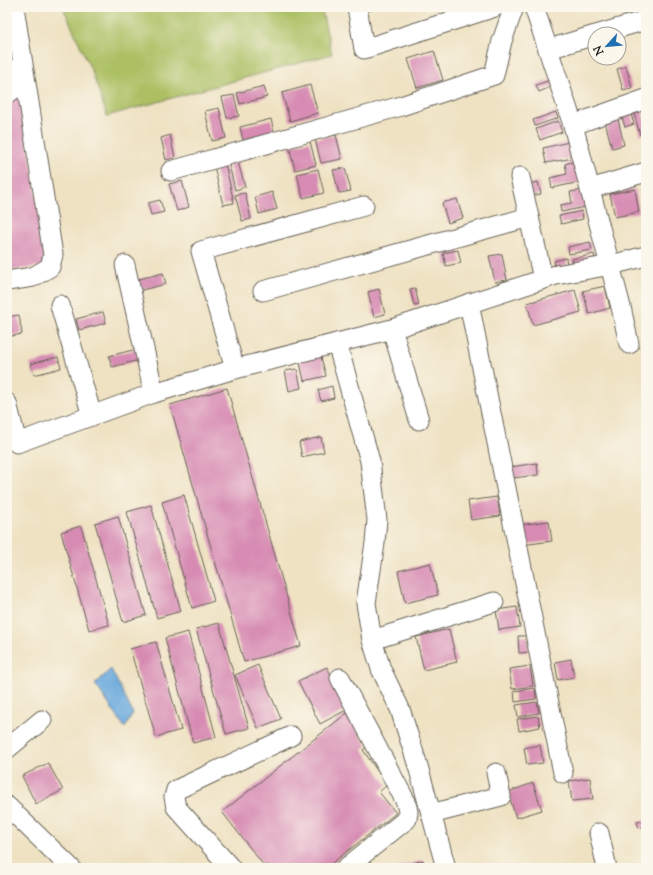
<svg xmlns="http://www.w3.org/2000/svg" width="653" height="875" font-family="'Sorts Mill Goudy',serif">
	<rect width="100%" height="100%" fill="#fbf7ec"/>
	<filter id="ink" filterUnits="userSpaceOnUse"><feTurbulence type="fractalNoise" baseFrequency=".025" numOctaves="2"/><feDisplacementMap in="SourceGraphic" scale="8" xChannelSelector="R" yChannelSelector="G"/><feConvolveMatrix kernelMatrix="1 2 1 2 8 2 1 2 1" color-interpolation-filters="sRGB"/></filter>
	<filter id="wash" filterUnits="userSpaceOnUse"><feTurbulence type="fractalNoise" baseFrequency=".012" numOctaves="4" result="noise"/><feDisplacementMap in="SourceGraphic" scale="16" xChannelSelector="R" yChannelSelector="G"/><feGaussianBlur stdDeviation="0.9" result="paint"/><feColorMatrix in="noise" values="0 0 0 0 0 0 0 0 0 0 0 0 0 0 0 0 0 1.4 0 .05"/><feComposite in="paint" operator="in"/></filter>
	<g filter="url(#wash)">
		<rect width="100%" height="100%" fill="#efe2c3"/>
		<!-- green -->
		<path fill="#acc064" stroke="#646e40" d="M63 7H321L332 54 107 116 92 72Z"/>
		<!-- water -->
		<path fill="#69a9dc" stroke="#42627c" d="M111 669 133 713 125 728 95 684Z"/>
		<g id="blocks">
			<!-- building -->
			<g fill="#d78bb3">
				<path d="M8 36 11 60H7V37Z"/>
				<path d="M434 51 443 80 417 88 408 59Z"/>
				<path d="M626 66 632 88 623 90 617 69Z"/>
				<path d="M553 79 555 85 539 92 536 85Z"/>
				<path d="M310 85 318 113 290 121 282 93Z"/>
				<path d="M264 86 267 97 240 104 237 93Z"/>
				<path d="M234 95 239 116 227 118 222 97Z"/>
				<path d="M20 96 48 265 8 271 7 98Z"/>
				<path d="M219 108 226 138 212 141 205 111Z"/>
				<path d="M641 108 646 125V133L640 135 633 110Z"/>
				<path d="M630 111 634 124 625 127 621 114Z"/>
				<path d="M556 112 558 118 535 126 533 120Z"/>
				<path d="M271 119 274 132 243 140 240 127Z"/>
				<path d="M618 119 624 145 612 148 605 122Z"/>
				<path d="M558 121 562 132 540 140 536 129Z"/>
				<path d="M170 135 175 158 166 160 161 138Z"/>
				<path d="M336 135 342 159 321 163 315 139Z"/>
				<path d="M310 141 316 165 295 170 289 146Z"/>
				<path d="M569 142 573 158 546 163 543 148Z"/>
				<path d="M576 161 580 182 552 188 550 178 567 174 565 164Z"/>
				<path d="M238 162 245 187 235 190 229 164Z"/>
				<path d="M225 163 234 203 223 205 214 166Z"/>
				<path d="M345 168 351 191 339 193 333 170Z"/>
				<path d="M318 169 324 193 303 198 297 174Z"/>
				<path d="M182 181 189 207 177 211 169 184Z"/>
				<path d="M538 182 541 194 527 197 524 185Z"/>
				<path d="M635 189 639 212 615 217 610 194Z"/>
				<path d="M583 190 586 207 561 212 560 205 572 203 570 192Z"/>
				<path d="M272 192 277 209 259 214 255 197Z"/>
				<path d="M245 193 251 219 242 221 235 195Z"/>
				<path d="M457 199 463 218 448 223 442 203Z"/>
				<path d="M160 200 164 212 151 215 148 203Z"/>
				<path d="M582 211 583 219 561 224 559 216Z"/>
				<path d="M590 242 592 250 569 254 568 247Z"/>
				<path d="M458 250 461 263 446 266 443 253Z"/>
				<path d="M502 254 507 280 495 282 489 256Z"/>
				<path d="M594 254 596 262 573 267 572 259Z"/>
				<path d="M566 258 567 265 555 268 554 261Z"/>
				<path d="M163 273 166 284 138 291 135 280Z"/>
				<path d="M605 286 610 308 589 314 583 291Z"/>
				<path d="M415 288 419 305 414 306 410 289Z"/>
				<path d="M379 289 385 314 374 317 368 292Z"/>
				<path d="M575 290 581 312 533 325 527 303Z"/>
				<path d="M103 312 106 323 79 330 76 319Z"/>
				<path d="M19 315 22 334 7 337V317Z"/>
				<path d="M137 349 139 360 112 367 109 356Z"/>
				<path d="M320 353 326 376 304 381 299 358Z"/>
				<path d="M58 357 61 368 34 375 30 364Z"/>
				<path d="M297 369 301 388 289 391 285 371Z"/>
				<path d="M332 386 334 398 321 401 318 390Z"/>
				<path d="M227 388 301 646 244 662 170 405Z"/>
				<path d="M321 437 324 452 302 457 299 442Z"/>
				<path d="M537 463 538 475 513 478 511 467Z"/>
				<path d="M184 495 214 601 192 608 162 502Z"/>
				<path d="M497 497 500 516 471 520 468 501Z"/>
				<path d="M151 505 181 611 157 618 127 512Z"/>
				<path d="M118 516 146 615 123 622 95 523Z"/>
				<path d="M549 521 552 541 522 545 519 525Z"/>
				<path d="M81 526 109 625 89 630 61 532Z"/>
				<path d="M430 563 438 595 405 603 398 571Z"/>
				<path d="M517 607 520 627 499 630 496 610Z"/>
				<path d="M219 623 249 728 226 734 196 629Z"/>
				<path d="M449 629 457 662 424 670 416 637Z"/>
				<path d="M188 632 216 737 193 743 165 638Z"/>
				<path d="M518 636H528L529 652 519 653Z"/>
				<path d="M156 642 181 730 156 737 130 649Z"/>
				<path d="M571 659 574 677 558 680 555 662Z"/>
				<path d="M258 665 281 719 258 728 235 675Z"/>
				<path d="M530 666 533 686 512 689 509 669Z"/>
				<path d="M327 667 348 709 320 724 298 681Z"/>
				<path d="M535 688 536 699 515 702 514 691Z"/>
				<path d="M537 702 539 713 518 717 516 705Z"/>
				<path d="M347 713 367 746 363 750 387 785 379 792 396 813 326 868H271L268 865 265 867 222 812Z"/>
				<path d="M538 716 540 727 519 731 517 719Z"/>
				<path d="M540 745 543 763 527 765 524 748Z"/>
				<path d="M48 763 63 790 36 804 22 776Z"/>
				<path d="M590 778 593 799 572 801 569 781Z"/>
				<path d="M533 783 542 810 516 818 508 792Z"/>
				<path d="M646 820V826L639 828 637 822Z"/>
				<path d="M423 860 426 868H397Z"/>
			</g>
		</g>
	</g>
	<g filter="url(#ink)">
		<use href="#blocks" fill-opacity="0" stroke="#666156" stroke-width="1"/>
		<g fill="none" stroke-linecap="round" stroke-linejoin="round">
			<defs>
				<g id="minor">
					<path d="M357 7 364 49 495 7"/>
					<path d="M534 7 573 125 621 307 629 344"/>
					<path d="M599 34 646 20"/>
					<path d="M549 49 595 35"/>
					<path d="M7 68 25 81 7 94"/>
					<path d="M573 125 646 99"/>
					<path d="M171 171 401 106 494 75 502 41 514 7"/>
					<path d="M520 177 543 279"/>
					<path d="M590 189 646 172"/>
					<path d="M125 265 154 393"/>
					<path d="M7 281 33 277 50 267 53 255 14 7"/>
					<path d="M263 291 529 217"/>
					<path d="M469 303 563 773"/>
					<path d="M60 305 92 416"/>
					<path d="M392 329 419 420"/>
					<path d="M337 343 370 461 377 520 375 543 366 603 372 640 381 669 400 709 418 766 446 868"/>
					<path d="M235 369 201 251 364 206"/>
					<path d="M7 403 17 443 154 393 235 369 392 329 556 275 611 265 646 256"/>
					<path d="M372 640 494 602"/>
					<path d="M340 678 406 802 408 812 407 819 346 868"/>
					<path d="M7 749 42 720"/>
					<path d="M7 806 71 868"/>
					<path d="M431 814 501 796 496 773"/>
					<path d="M599 833 607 868"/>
					<path d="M231 868 176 807 174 797 176 790 291 736"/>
				</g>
			</defs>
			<!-- minor casing -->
			<use href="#minor" stroke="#666156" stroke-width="21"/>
			<!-- minor -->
			<use href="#minor" stroke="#fff" stroke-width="19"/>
		</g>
	</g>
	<!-- margin -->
	<rect width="653" height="875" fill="none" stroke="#fbf7ec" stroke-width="24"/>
	<!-- north arrow -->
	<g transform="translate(607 46) rotate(243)"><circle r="19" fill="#fbf7ec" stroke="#a29f99"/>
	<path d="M0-3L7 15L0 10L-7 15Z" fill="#1f6fb2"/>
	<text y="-6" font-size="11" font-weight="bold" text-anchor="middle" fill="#1c1c1c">N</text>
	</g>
</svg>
